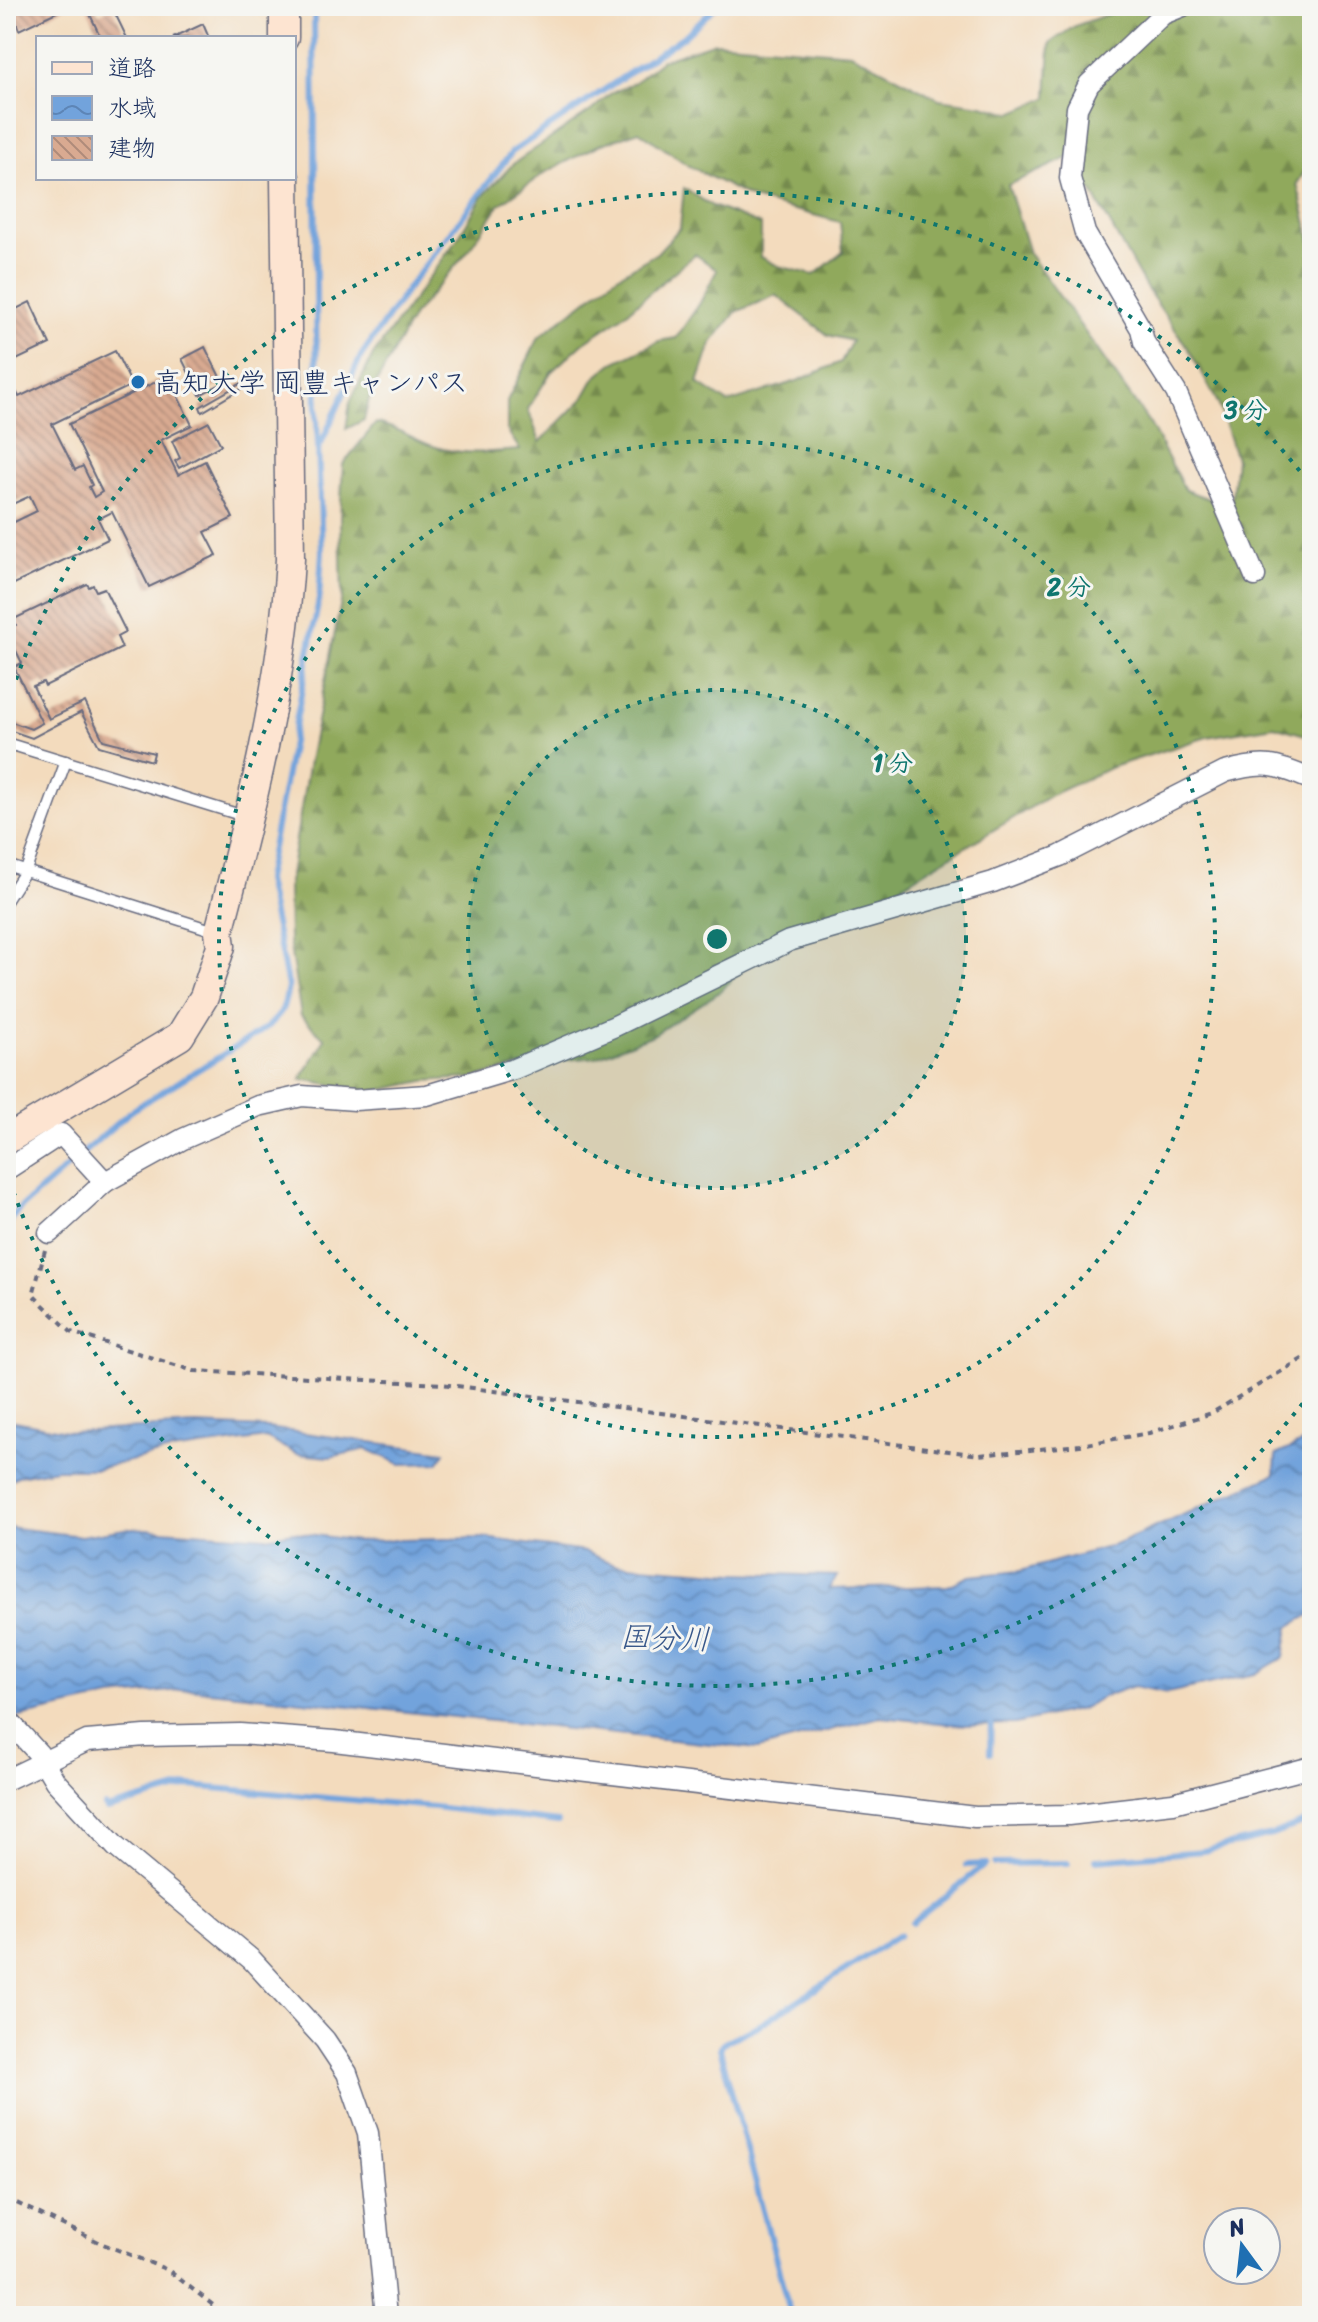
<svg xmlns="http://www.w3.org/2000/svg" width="1318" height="2322" font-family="Sriracha,'Klee One',sans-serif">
	<defs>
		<pattern id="forest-firs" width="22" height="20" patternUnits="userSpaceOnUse" patternTransform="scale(2)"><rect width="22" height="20" fill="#90a95b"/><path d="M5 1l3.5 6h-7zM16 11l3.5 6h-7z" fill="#758a4e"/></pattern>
		<pattern id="water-waves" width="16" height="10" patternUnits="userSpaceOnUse" patternTransform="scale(2)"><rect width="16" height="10" fill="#72a3dc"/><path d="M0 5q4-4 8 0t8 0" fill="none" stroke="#5d85b6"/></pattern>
		<pattern id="building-back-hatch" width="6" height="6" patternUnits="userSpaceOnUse" patternTransform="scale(2)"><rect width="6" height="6" fill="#d9aa91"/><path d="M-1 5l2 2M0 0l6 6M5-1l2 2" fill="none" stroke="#af8b7a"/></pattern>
	</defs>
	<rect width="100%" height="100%" fill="#f6f6f2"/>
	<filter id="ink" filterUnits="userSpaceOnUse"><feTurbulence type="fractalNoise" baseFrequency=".0125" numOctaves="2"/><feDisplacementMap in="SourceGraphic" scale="16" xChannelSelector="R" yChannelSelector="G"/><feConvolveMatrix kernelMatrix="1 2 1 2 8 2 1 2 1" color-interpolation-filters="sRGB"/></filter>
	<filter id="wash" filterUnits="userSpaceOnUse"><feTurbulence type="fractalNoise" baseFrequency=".006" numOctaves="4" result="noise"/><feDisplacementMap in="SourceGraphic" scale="32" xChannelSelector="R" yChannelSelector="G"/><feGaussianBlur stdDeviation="1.8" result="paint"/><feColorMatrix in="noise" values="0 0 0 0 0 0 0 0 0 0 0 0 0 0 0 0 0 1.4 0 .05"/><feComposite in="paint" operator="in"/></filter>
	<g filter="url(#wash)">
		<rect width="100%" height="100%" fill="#f3dbbd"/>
		<!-- forest -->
		<path fill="url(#forest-firs)" stroke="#566c5c" stroke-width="2" fill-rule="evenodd" d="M1312 6V159L1297 184 1312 244V737L1274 726 1207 737 1112 767 1053 794 851 916 748 964 718 993 653 1035 596 1057 535 1063 474 1078 424 1081 371 1092 301 1079 325 1039 301 1016 289 941 288 887 309 761 342 597 340 518 343 464 376 423C397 427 413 439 433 446 460 456 492 452 520 450L507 430V401L539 337 616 277 657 253 680 228 684 188 712 206 761 225V257L778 266 814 275 843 252 840 222 753 199 689 166 639 131 599 145 546 172 499 205 468 251 413 316 370 395 364 420 346 429 350 402 373 355 458 238 482 197 513 164 592 110 610 94 635 82 662 60 715 42 851 53 939 99 982 105 1012 113 1047 98 1050 43 1075 26 1131 6ZM1072 156 1145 286 1188 348 1218 403 1236 459 1231 507 1185 490 1150 424 1029 253 1008 185ZM695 254 717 270 700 303 676 338 659 341 613 363 595 378 583 399 540 442 528 409 551 372 583 343 620 318ZM776 295 828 335 852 341 841 362 797 381 728 403 698 383 711 344 736 312Z"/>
		<!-- water -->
		<g fill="url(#water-waves)" stroke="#46699d" stroke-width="2">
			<path d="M6 1415 10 1420 71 1432 196 1425 267 1428 445 1452 438 1463 400 1464 367 1449 330 1457 297 1454 266 1438 171 1451 97 1469H56L18 1476 6 1483Z"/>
			<path d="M1306 1441 1312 1444V1614L1289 1627 1284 1657 1255 1674 1167 1693 1134 1686 1102 1697 1081 1709 1015 1724 961 1725 880 1717 758 1749 190 1689 111 1697 6 1720V1527L81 1536 131 1528 266 1537 294 1532 357 1541 485 1538 585 1552 614 1564 734 1573 838 1576 828 1589 948 1586 970 1576 1020 1571 1115 1545 1275 1474 1276 1455Z"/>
		</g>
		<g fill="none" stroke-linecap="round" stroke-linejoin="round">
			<!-- stream -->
			<g stroke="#72a3dc" stroke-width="6">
				<path d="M320 446 361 356 410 285 512 152 687 34 716 6"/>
				<path d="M6 1228 18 1210 132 1110 260 1032C280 1018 284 1011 288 987L266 880 319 599 322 552 317 419 314 6"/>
				<path d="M990 1753 991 1719"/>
				<path d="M105 1806 107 1809 189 1786 434 1807 558 1822"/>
				<path d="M1096 1860 1203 1851 1272 1835 1312 1819"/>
				<path d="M995 1864 1068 1863"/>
				<path d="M966 1865 986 1864"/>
				<path d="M912 1923 986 1864"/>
				<path d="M791 2316 720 2049 724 2042 760 2025 899 1935"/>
			</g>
		</g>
		<g id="blocks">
			<!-- building -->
			<g fill="url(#building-back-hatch)">
				<path d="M8 6H69L19 30 16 22 6 27V17L12 14Z"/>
				<path d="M86 6H94L98 14 112 7 127 38H101Z"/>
				<path d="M203 24 209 38H173Z"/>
				<path d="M30 302 50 344 6 365V314Z"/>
				<path d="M205 347 223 383 200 395 182 359Z"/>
				<path d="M115 351 132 385 52 424 75 470 83 466 92 485 89 487 94 497 102 492 69 424 168 376 192 425 161 440 178 475 205 461 233 518 205 532 217 555 149 587 112 512 98 519 108 539 6 588V526L37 511 30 496 6 507V398L17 393 19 397Z"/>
				<path d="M242 383 244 387 202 412 200 407Z"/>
				<path d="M209 422 221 445 179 468 175 461 180 458 172 441Z"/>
				<path d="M87 584 89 587 93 585 96 591 104 588 126 632 117 637 122 648 45 686 43 682 33 686 49 719 85 702 103 740 154 753 152 761 99 746 81 712 32 738 6 729V720L31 729 42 723 14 667 22 663 8 634 12 633 9 628 16 625 14 619Z"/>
			</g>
		</g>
	</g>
	<g filter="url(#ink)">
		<use href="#blocks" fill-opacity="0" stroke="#676b7f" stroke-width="2"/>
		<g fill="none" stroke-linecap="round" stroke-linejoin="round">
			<defs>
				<g id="lane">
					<path d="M6 743 247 817"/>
					<path d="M6 865 218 932"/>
					<path d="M6 901 26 870 66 761"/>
				</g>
				<g id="street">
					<path d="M1183 6 1163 14 1089 84 1077 108 1070 178 1085 233 1141 329 1144 342 1176 392 1255 576"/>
					<path d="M6 1170 61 1134 105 1182 183 1139 258 1106 302 1096 355 1100 427 1095 514 1069 615 1026 789 941 993 882 1060 856 1225 772C1264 761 1276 764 1312 780"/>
					<path d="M49 1233 105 1182"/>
					<path d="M6 1718 39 1754 55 1781 116 1847 252 1960 325 2040 347 2073 368 2133 386 2316"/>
					<path d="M6 1780 87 1741 145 1736 240 1734 334 1741 975 1817 1068 1815 1173 1803 1312 1767"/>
				</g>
				<g id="secondary">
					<path d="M284 38V6"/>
					<path d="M6 1140 180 1036 204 997 221 946 219 932C251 810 283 685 290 559L285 178"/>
				</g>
			</defs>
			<!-- lane casing -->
			<use href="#lane" stroke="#676b7f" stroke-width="13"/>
			<!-- street casing -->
			<use href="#street" stroke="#676b7f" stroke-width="23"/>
			<!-- secondary casing -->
			<use href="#secondary" stroke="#676b7f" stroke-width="31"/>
			<!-- path -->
			<g stroke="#676b7f" stroke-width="4" stroke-dasharray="6 6" stroke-linecap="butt">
				<path d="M45 1250 33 1295 71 1332 194 1371 442 1384 979 1455 1080 1445 1149 1433 1212 1413 1312 1353"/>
				<path d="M6 2198 103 2244 168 2270 227 2316"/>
			</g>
			<!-- lane -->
			<use href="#lane" stroke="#fff" stroke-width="10"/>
			<!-- street -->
			<use href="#street" stroke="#fff" stroke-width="20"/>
			<!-- secondary -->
			<use href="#secondary" stroke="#fde4d1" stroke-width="28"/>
		</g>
	</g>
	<!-- distance rings -->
	<circle cx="717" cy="939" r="249" fill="#0f766e" fill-opacity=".12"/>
	<g fill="none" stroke="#0f766e" stroke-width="4" stroke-dasharray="4 8">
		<circle cx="717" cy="939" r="249"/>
		<circle cx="717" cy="939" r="498"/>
		<path d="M1310 1394A748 748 0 0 1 8 1176M8 702A748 748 0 0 1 1310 484"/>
	</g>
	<!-- markers -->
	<circle fill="#1f6fb2" stroke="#f6f6f2" stroke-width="3" cx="138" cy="382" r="8"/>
	<g text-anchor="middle" stroke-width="6" stroke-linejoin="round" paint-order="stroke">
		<!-- poi labels -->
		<g font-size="28" fill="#1b2f5e" stroke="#f6f6f2" text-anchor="start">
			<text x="154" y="392">高知大学 岡豊キャンパス</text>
		</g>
		<!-- water labels -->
		<g font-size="30" font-style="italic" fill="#39588a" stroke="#f6f6f2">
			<text transform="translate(665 1638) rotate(2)" y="10">国分川</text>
		</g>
	</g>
	<circle cx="717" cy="939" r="12" fill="#0f766e" stroke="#f6f6f2" stroke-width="4"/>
	<g font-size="24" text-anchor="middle" font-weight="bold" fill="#0f766e" stroke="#f6f6f2" stroke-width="6" stroke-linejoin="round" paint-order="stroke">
		<text x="1246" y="418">3 分</text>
		<text x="1069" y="595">2 分</text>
		<text x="893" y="771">1 分</text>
	</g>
	<!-- margin -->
	<rect width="1318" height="2322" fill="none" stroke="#f6f6f2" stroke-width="32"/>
	<!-- legend -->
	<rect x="36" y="36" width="260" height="144" fill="#f6f6f2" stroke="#9ea6b7" stroke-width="2"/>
	<rect x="52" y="62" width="40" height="12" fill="#fde4d1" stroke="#9ea6b7" stroke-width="2"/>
	<text x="108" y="76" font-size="24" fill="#1b2f5e">道路</text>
	<rect x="52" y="96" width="40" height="24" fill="url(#water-waves)" stroke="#9ea6b7" stroke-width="2"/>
	<text x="108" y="116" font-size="24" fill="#1b2f5e">水域</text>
	<rect x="52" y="136" width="40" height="24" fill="url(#building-back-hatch)" stroke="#9ea6b7" stroke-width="2"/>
	<text x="108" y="156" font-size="24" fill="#1b2f5e">建物</text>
	<!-- north arrow -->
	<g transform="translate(1242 2246) rotate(345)"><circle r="38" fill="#f6f6f2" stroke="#9ea6b7" stroke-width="2"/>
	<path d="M0-6L14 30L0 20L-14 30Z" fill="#1f6fb2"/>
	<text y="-12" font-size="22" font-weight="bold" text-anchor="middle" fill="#1b2f5e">N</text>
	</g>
</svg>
